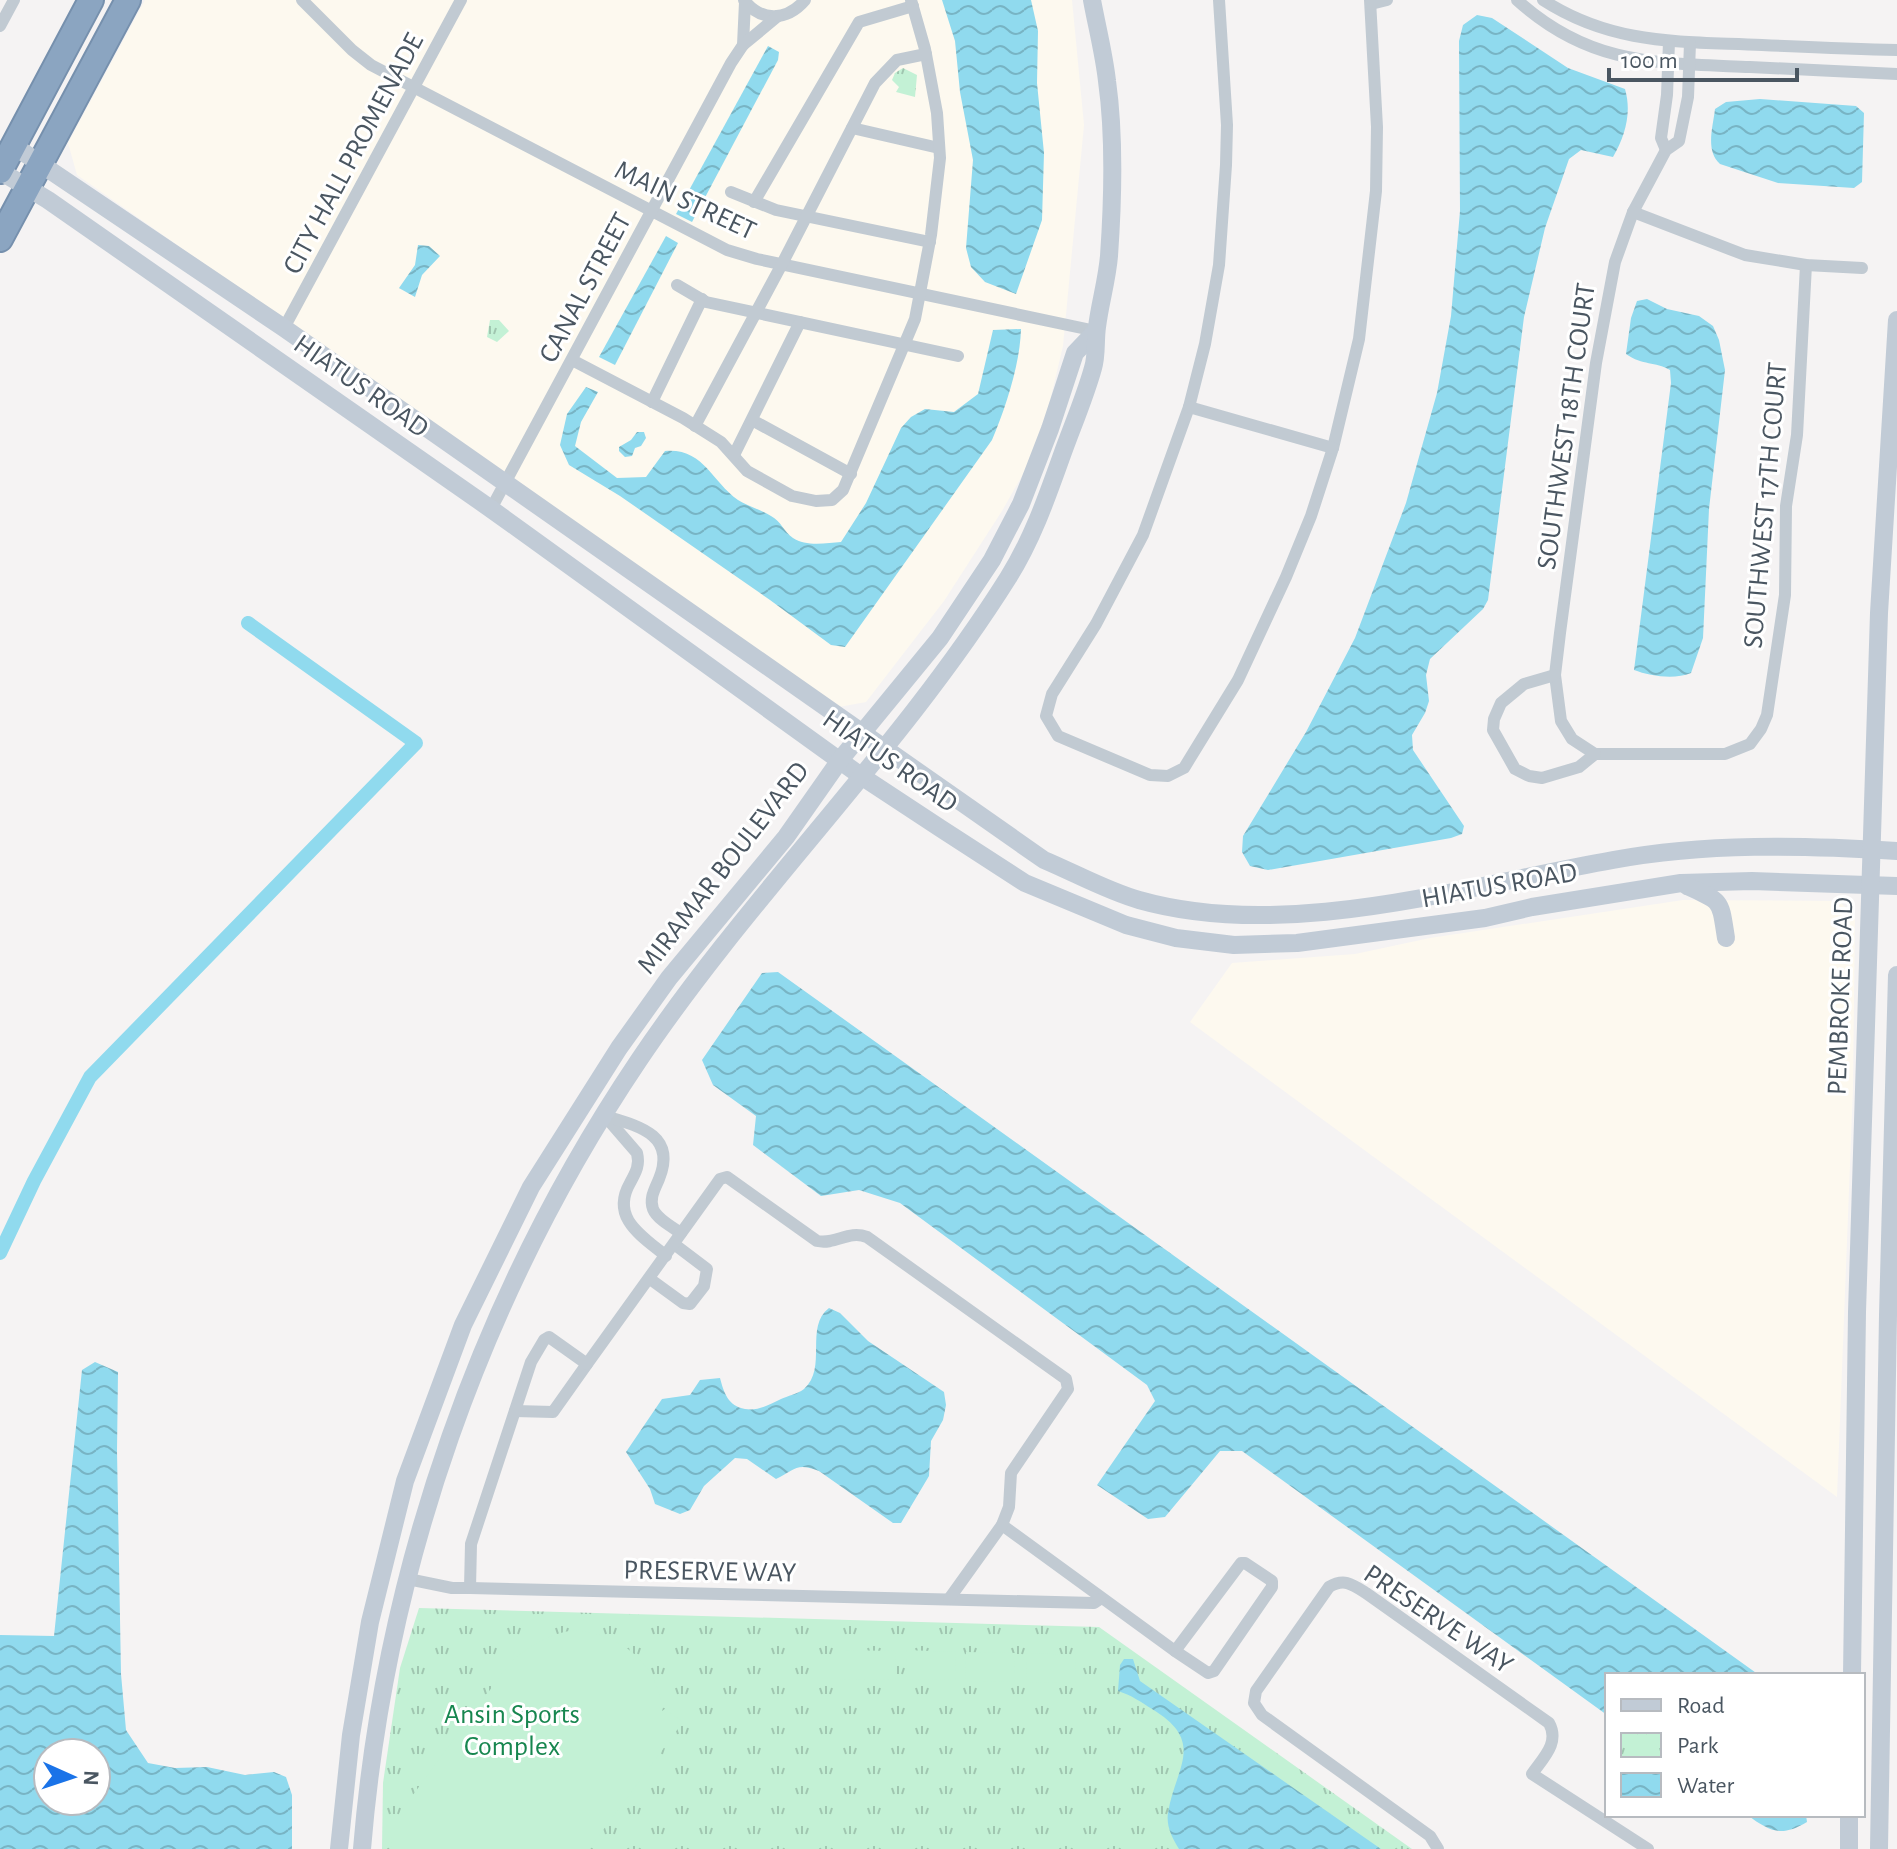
<svg xmlns="http://www.w3.org/2000/svg" width="1897" height="1849" font-family="'Alegreya Sans',sans-serif">
	<defs>
		<pattern id="park-tufts" width="24" height="20" patternUnits="userSpaceOnUse" patternTransform="scale(2)"><rect width="24" height="20" fill="#c3f1d5"/><path d="M3 7l-1-3M5 7V3M7 7l1-3M15 17l-1-3M17 17v-4M19 17l1-3" fill="none" stroke="#a0c6b0"/></pattern>
		<pattern id="water-waves" width="16" height="10" patternUnits="userSpaceOnUse" patternTransform="scale(2)"><rect width="16" height="10" fill="#90daee"/><path d="M0 5q4-4 8 0t8 0" fill="none" stroke="#78b4c4"/></pattern>
	</defs>
	<rect width="100%" height="100%" fill="#f5f3f3"/>
	<!-- commercial -->
	<g fill="#fdf9ef">
		<path d="M145 0H1072L1084 125 1063 346 1049 405 1027 467 1002 511 944 601 866 702 839 707 77 175 68 143Z"/>
		<path d="M1683 900 1839 901 1855 917 1853 1088 1837 1497 1190 1022 1232 963 1355 954 1430 938Z"/>
	</g>
	<!-- park -->
	<g fill="url(#park-tufts)">
		<path d="M903 68 917 75 915 97 896 92 899 87 892 80 895 73Z"/>
		<path d="M490 320H499L509 331 497 342 487 337Z"/>
		<path d="M419 1608 1099 1627 1412 1849H382L383 1783 400 1668Z"/>
	</g>
	<!-- garden -->
	<g fill="#c3f1d5">
		<path d="M574 1630C620 1634 659 1663 662 1711L665 1709 683 1722 589 1849H392L391 1840 399 1814 509 1664C529 1645 547 1635 574 1630Z"/>
		<path d="M838 1650 896 1651 895 1680 838 1679Z"/>
		<path d="M907 1650 956 1652 955 1680 906 1679Z"/>
		<path d="M966 1652 1015 1653 1014 1682 965 1681Z"/>
		<path d="M1027 1653 1076 1655 1075 1683 1026 1682Z"/>
	</g>
	<!-- water -->
	<g fill="url(#water-waves)" fill-rule="evenodd">
		<path d="M942 0H1031L1038 31 1037 83 1044 153 1042 220 1016 294 985 282 971 267 966 248 973 160 960 92 955 41Z"/>
		<path d="M1477 15 1492 18 1568 68 1625 89C1632 113 1625 136 1613 157L1581 150 1569 159 1545 228 1524 317 1488 600 1483 609 1430 659 1426 675 1429 701 1425 713 1412 735 1413 750 1464 826 1462 834 1451 838 1268 870 1250 866 1242 852 1243 836 1306 732 1355 638 1406 503 1437 393 1451 316 1460 211 1459 41 1463 25Z"/>
		<path d="M768 46 779 52 778 60 692 222 676 214Z"/>
		<path d="M1760 99 1856 106 1864 113 1862 182 1854 188 1778 183 1720 164C1705 150 1713 127 1715 109L1726 102Z"/>
		<path d="M666 236 678 243 615 365 599 357Z"/>
		<path d="M418 245 429 246 440 256 422 275 415 297 399 288 415 265Z"/>
		<path d="M1647 299 1667 309 1699 316 1713 326 1719 340 1725 370 1709 509 1703 638 1691 673C1674 680 1650 676 1634 670L1671 383 1670 370C1655 361 1643 366 1626 354L1631 318 1637 301Z"/>
		<path d="M1021 329C1020 364 1006 407 992 440L845 647 831 645 770 600 620 496 569 465 560 445 567 414 586 387 598 392 581 422 575 446 617 478 646 477 665 451C704 448 711 481 738 500 746 505 761 510 771 516 781 521 784 532 793 538 806 547 827 543 841 542L866 503 901 428 911 417 925 409 954 412 978 394 993 330Z"/>
		<path d="M637 432H644L646 438 641 446 635 448 632 456 625 457 619 451V447L631 440Z"/>
		<path d="M778 972 1759 1675H1607V1715L1242 1451H1220L1165 1517 1148 1519 1097 1485 1155 1401 1147 1385 900 1203 859 1190 821 1196 753 1145 756 1116 713 1085 702 1060 762 973Z"/>
		<path d="M829 1308 840 1313 868 1341 944 1392 946 1405 943 1420 931 1441 929 1476 901 1523H893L819 1471C796 1462 795 1470 776 1479L747 1459 735 1458 704 1486 690 1510 680 1514 655 1504 650 1489 626 1452 662 1399 690 1395 700 1380 720 1378C724 1393 728 1406 745 1409 759 1411 768 1405 781 1399 787 1396 798 1394 804 1389 828 1368 804 1327 829 1308Z"/>
		<path d="M95 1362 118 1372 117 1451 121 1674 126 1730 148 1763 175 1768 207 1767 245 1775 274 1772 286 1777 292 1795V1849H0V1635L54 1636 82 1370ZM48 1753H96V1801H48Z"/>
		<path d="M1124 1659H1133L1140 1681 1381 1849H1179C1172 1838 1166 1826 1168 1813 1175 1768 1207 1742 1152 1709 1141 1702 1131 1695 1118 1691L1120 1665Z"/>
		<path d="M1747 1815H1806L1807 1822C1780 1838 1770 1831 1747 1815Z"/>
	</g>
	<g fill="none" stroke-linecap="round" stroke-linejoin="round">
		<!-- canal -->
		<path stroke="#90daee" stroke-width="14" d="M0 1253 34 1181 90 1077 416 743 248 623"/>
		<defs>
			<g id="highway">
				<path d="M0 171 91 0"/>
				<path d="M0 239 128 0"/>
			</g>
		</defs>
		<!-- highway casing -->
		<use href="#highway" stroke="#7690ad" stroke-width="28"/>
		<!-- street -->
		<g stroke="#c1cad2" stroke-width="12">
			<path d="M302 0 352 50 371 65 727 250 757 259 1096 331"/>
			<path d="M744 0C761 22 787 21 805 0"/>
			<path d="M1219 0 1227 125 1226 165 1219 265 1205 344 1189 407 1143 535 1096 624 1052 694 1046 716 1058 736 1150 775 1168 776 1184 768 1238 680 1286 577 1311 516 1333 448 1359 339 1376 191 1377 127 1370 0"/>
			<path d="M1517 0C1590 66 1657 63 1750 67 1799 69 1848 72 1897 74"/>
			<path d="M1543 0C1614 46 1682 41 1762 45 1807 47 1852 49 1897 50"/>
			<path d="M1371 4 1387 0"/>
			<path d="M0 26 14 0"/>
			<path d="M1690 43 1688 97 1679 141 1666 150 1633 212 1615 262 1596 363 1560 633 1555 675 1561 721 1572 739 1595 754H1725L1750 744 1761 729 1767 715 1785 595 1786 506 1797 435 1806 265"/>
			<path d="M743 45 745 2"/>
			<path d="M852 128 939 148"/>
			<path d="M1666 150 1661 138 1667 95 1669 42"/>
			<path d="M731 192 776 210 930 242"/>
			<path d="M754 202 859 22 913 6"/>
			<path d="M1633 212 1745 255 1806 265 1862 268"/>
			<path d="M677 285 706 302 958 356"/>
			<path d="M284 328 461 0"/>
			<path d="M572 360 683 418 721 442 747 471 792 496 816 501 832 500 843 490 915 319 931 235 940 158 937 113 925 49 911 0"/>
			<path d="M652 402 702 299"/>
			<path d="M1189 407 1333 448"/>
			<path d="M752 420 851 474"/>
			<path d="M695 426 782 264 875 83 897 60 926 54"/>
			<path d="M734 455 800 322"/>
			<path d="M491 509 731 63 743 45 778 16"/>
			<path d="M1555 675 1524 684 1501 703 1494 719 1493 730 1515 769 1529 776 1542 778 1579 767 1595 754"/>
			<path d="M605 1116 637 1153C640 1165 636 1172 630 1183 610 1218 642 1236 666 1256"/>
			<path d="M605 1116C639 1126 677 1135 659 1179 655 1189 649 1198 653 1209 657 1219 672 1227 681 1233"/>
			<path d="M650 1279 683 1303 690 1304 704 1286 707 1269 674 1244"/>
			<path d="M515 1411 553 1412 587 1364"/>
			<path d="M1002 1525 1175 1651"/>
			<path d="M1241 1563H1245L1272 1581V1587L1214 1671 1208 1673 1175 1651Z"/>
			<path d="M408 1579 452 1588H470L1094 1603 1100 1599"/>
			<path d="M470 1588 471 1544 531 1362 544 1340 549 1337 587 1364 720 1179 727 1177 817 1241C836 1245 848 1230 867 1237L1066 1379 1068 1389 1011 1473 1009 1507 1002 1525 949 1599"/>
			<path d="M1438 1849 1430 1836 1262 1715 1254 1703 1256 1691 1329 1587C1344 1578 1352 1584 1366 1593L1549 1723C1560 1743 1543 1758 1532 1774L1648 1849"/>
		</g>
		<!-- secondary -->
		<g stroke="#c1cbd6" stroke-width="18">
			<path d="M14 146 284 328 1044 860C1075 873 1107 891 1139 900 1287 942 1465 886 1613 860 1705 843 1803 845 1897 851"/>
			<path d="M0 171 48 200 491 509 861 776 940 828 1025 883 1126 925 1176 938 1234 945 1297 943 1485 918 1532 907 1681 883 1752 881 1897 886"/>
			<path d="M1687 886C1723 902 1720 900 1726 938"/>
			<path d="M1852 1675 1857 1312 1879 613 1897 320"/>
			<path d="M339 1849 351 1735 370 1622 405 1481 463 1325 531 1187 619 1048 669 978 786 837 840 760 940 638 992 560 1021 504 1050 429 1075 353 1096 331"/>
			<path d="M362 1849C385 1569 482 1293 639 1060 752 892 900 750 1008 578 1032 540 1047 497 1062 455 1072 427 1085 397 1093 368 1097 355 1095 341 1097 327 1100 303 1107 280 1109 256 1113 199 1115 138 1107 81 1104 54 1097 27 1092 0"/>
			<path d="M1849 1849V1815"/>
			<path d="M1879 1849 1888 1315 1897 975"/>
		</g>
		<!-- highway -->
		<use href="#highway" stroke="#8ba5c1" stroke-width="24"/>
	</g>
	<g text-anchor="middle" stroke-width="6" stroke-linejoin="round" paint-order="stroke">
		<!-- street labels -->
		<g font-size="28" fill="#4a5661" stroke="#fff">
			<text transform="translate(352 153) rotate(-62)" y="10">CITY HALL PROMENADE</text>
			<text transform="translate(686 199) rotate(25)" y="10">MAIN STREET</text>
			<text transform="translate(584 287) rotate(-62)" y="10">CANAL STREET</text>
			<text transform="translate(362 385) rotate(35)" y="10">HIATUS ROAD</text>
			<text transform="translate(1565 426) rotate(-82)" y="10">SOUTHWEST 18TH COURT</text>
			<text transform="translate(1764 505) rotate(-85)" y="10">SOUTHWEST 17TH COURT</text>
			<text transform="translate(891 760) rotate(35)" y="10">HIATUS ROAD</text>
			<text transform="translate(722 867) rotate(-52)" y="10">MIRAMAR BOULEVARD</text>
			<text transform="translate(1499 884) rotate(-10)" y="10">HIATUS ROAD</text>
			<text transform="translate(1839 996) rotate(-88)" y="10">PEMBROKE ROAD</text>
			<text transform="translate(710 1570) rotate(1)" y="10">PRESERVE WAY</text>
			<text transform="translate(1439 1618) rotate(34)" y="10">PRESERVE WAY</text>
		</g>
		<!-- park labels -->
		<g font-size="28" fill="#17864f" stroke="#fff">
			<text x="512" y="1723">Ansin Sports<tspan x="512" dy="32">Complex</tspan></text>
		</g>
	</g>
	<!-- legend -->
	<rect x="1605" y="1673" width="260" height="144" fill="#ffffff" stroke="#b7bbc0" stroke-width="2"/>
	<rect x="1621" y="1699" width="40" height="12" fill="#c1cbd6" stroke="#b7bbc0" stroke-width="2"/>
	<text x="1677" y="1713" font-size="24" fill="#4a5661">Road</text>
	<rect x="1621" y="1733" width="40" height="24" fill="url(#park-tufts)" stroke="#b7bbc0" stroke-width="2"/>
	<text x="1677" y="1753" font-size="24" fill="#4a5661">Park</text>
	<rect x="1621" y="1773" width="40" height="24" fill="url(#water-waves)" stroke="#b7bbc0" stroke-width="2"/>
	<text x="1677" y="1793" font-size="24" fill="#4a5661">Water</text>
	<!-- north arrow -->
	<g transform="translate(72 1777) rotate(93)"><circle r="38" fill="#ffffff" stroke="#b7bbc0" stroke-width="2"/>
	<path d="M0-6L14 30L0 20L-14 30Z" fill="#1a73e8"/>
	<text y="-12" font-size="22" font-weight="bold" text-anchor="middle" fill="#4a5661">N</text>
	</g>
	<!-- scale -->
	<path d="M1609 68v12h188v-12" fill="none" stroke="#4a5661" stroke-width="4"/>
	<text x="1621" y="68" font-size="24" fill="#4a5661" stroke="#ffffff" stroke-width="6" paint-order="stroke">100 m</text>
</svg>
